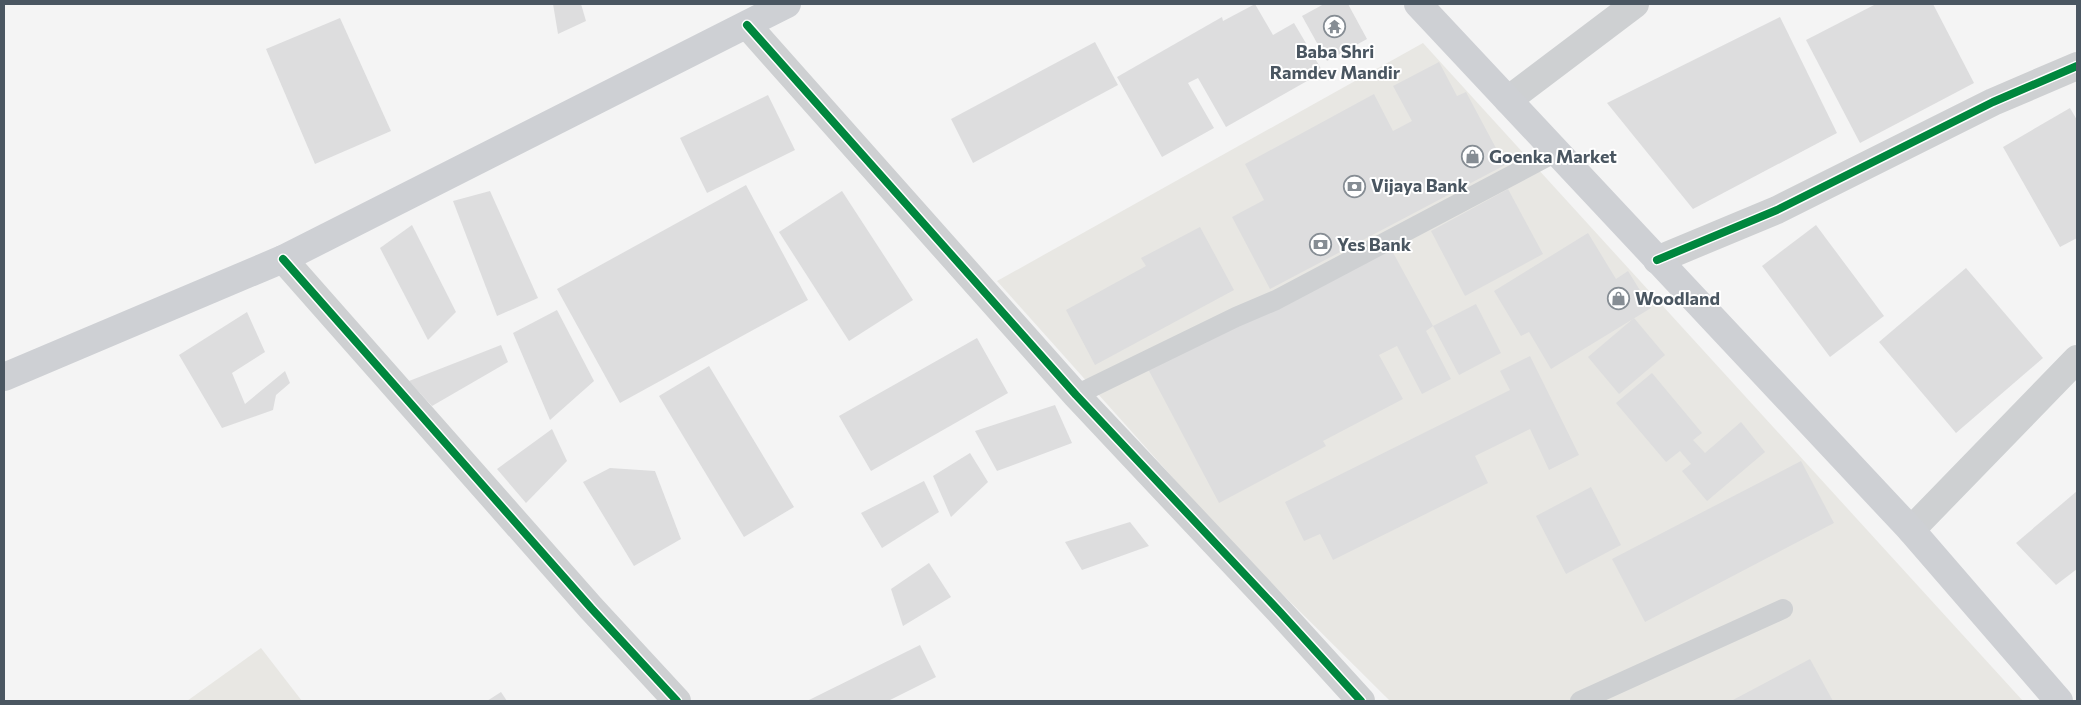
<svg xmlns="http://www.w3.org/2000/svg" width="2081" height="705" font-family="Commissioner,sans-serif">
	<rect width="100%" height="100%" fill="#f4f4f4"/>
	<!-- commercial -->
	<g fill="#e8e7e3">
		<path d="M1423 43 2023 701H1390L1233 545 997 281Z"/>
		<path d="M261 648 302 701H187Z"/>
	</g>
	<!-- building -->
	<g fill="#ddddde">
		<path d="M553 4H581L586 21 558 34Z"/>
		<path d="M1255 4 1273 35 1294 23 1323 72 1226 127 1198 78 1188 83 1214 128 1162 157 1117 77 1222 17 1223 21Z"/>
		<path d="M1324 4H1348L1367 39 1327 61 1302 16Z"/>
		<path d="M1876 4H1933L1974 83 1860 143 1806 40Z"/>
		<path d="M1780 17 1837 133 1693 209 1607 103Z"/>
		<path d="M340 18 391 131 315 164 266 49Z"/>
		<path d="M1095 42 1118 85 973 163 951 119Z"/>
		<path d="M1439 62 1457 96 1466 92 1505 165 1270 289 1232 217 1264 200 1245 164 1374 94 1393 131 1412 121 1393 86Z"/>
		<path d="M768 95 795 150 707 193 680 138Z"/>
		<path d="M2070 108 2077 120V238L2060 247 2003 147Z"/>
		<path d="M746 185 808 300 620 403 557 289Z"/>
		<path d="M1508 189 1543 254 1465 296 1431 231Z"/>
		<path d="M490 191 538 298 497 316 453 201Z"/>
		<path d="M842 191 913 300 849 341 779 232Z"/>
		<path d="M412 225 456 312 428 340 380 248Z"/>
		<path d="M1816 225 1884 316 1830 357 1762 266Z"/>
		<path d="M1200 227 1234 290 1095 365 1066 310 1146 266 1141 258Z"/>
		<path d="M1588 233 1616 279 1628 271 1651 308 1551 369 1529 332 1521 336 1494 291Z"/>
		<path d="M1390 247 1433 326 1426 331 1451 379 1422 394 1397 346 1379 355 1403 399 1323 441 1326 446 1219 503 1148 369Z"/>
		<path d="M1966 268 2043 358 1956 433 1879 342Z"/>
		<path d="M1476 304 1501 353 1459 375 1433 326Z"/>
		<path d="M557 310 594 381 550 420 513 333Z"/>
		<path d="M247 312 265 352 232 373 245 404 285 371 290 383 276 395 273 410 222 428 179 355Z"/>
		<path d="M1634 318 1665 355 1619 394 1588 357Z"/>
		<path d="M977 338 1008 393 871 471 839 416Z"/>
		<path d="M501 345 508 362 432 406 409 381Z"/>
		<path d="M1530 356 1579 455 1549 470 1530 429 1475 456 1488 483 1333 560 1320 534 1304 541 1285 502 1510 390 1500 371Z"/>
		<path d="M709 366 794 507 744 537 659 396Z"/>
		<path d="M1652 373 1702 433 1693 440 1705 453 1741 422 1765 452 1707 501 1682 471 1691 464 1680 451 1666 462 1616 403Z"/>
		<path d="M1055 405 1072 443 997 471 975 431Z"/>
		<path d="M552 429 567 461 526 503 497 469Z"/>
		<path d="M970 453 988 482 951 517 933 476Z"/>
		<path d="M1801 461 1834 523 1645 622 1612 559Z"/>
		<path d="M610 468 655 471 681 539 634 566 583 482Z"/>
		<path d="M924 481 939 512 882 548 861 513Z"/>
		<path d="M1591 487 1621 545 1566 574 1536 516Z"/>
		<path d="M2077 491V569L2056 585 2016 543Z"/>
		<path d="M1130 522 1149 546 1082 570 1065 542Z"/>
		<path d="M929 563 951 597 903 626 891 589Z"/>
		<path d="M920 645 936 677 888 701H807Z"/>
		<path d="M1810 659 1833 701H1731Z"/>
		<path d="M501 692 507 701H487Z"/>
	</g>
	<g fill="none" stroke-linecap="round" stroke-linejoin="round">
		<!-- service -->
		<g stroke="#ced0d2" stroke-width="20">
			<path d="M1076 395 1236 317 1276 300 1556 152"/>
			<path d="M1580 701 1783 609"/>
		</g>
		<!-- minor -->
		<g stroke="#ced0d2" stroke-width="28">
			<path d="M747 25 1076 395 1280 612 1361 701"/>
			<path d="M1508 100 1635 4"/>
			<path d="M283 259 591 608 677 701"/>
			<path d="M1657 260 1777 210 1993 102 2077 66"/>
			<path d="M1911 530 2077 359"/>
		</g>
		<!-- secondary -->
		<g stroke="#ced0d4" stroke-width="28">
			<path d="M1418 4 1911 530 2059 701"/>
			<path d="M4 377 283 259 787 4"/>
		</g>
		<defs>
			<g id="cycleway">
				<path d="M747 25 1076 395 1280 612 1361 701"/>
				<path d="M283 259 591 608 677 701"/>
				<path d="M1657 260 1777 210 1993 102 2077 66"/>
			</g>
		</defs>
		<!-- cycleway casing -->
		<use href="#cycleway" stroke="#fff" stroke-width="11"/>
		<!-- cycleway -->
		<use href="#cycleway" stroke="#00873e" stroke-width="8"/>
	</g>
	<!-- icons -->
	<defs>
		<symbol id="temple-ring" viewBox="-11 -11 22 22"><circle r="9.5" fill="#fff" stroke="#868d94" stroke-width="1.5"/><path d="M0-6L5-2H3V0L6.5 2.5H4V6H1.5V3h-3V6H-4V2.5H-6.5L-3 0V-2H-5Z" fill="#868d94"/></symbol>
		<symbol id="shop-ring" viewBox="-11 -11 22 22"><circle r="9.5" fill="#fff" stroke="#868d94" stroke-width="1.5"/><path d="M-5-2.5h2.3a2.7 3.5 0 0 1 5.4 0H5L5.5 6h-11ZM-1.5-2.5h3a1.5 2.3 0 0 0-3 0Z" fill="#868d94"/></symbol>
		<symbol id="bank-ring" viewBox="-11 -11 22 22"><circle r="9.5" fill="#fff" stroke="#868d94" stroke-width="1.5"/><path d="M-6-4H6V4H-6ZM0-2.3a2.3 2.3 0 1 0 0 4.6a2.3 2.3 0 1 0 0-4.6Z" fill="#868d94"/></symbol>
	</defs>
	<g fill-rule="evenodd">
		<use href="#temple-ring" x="1322" y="14" width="25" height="25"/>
		<use href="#shop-ring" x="1460" y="144" width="25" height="25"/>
		<use href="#bank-ring" x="1342" y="174" width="25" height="25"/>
		<use href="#bank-ring" x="1308" y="232" width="25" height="25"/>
		<use href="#shop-ring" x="1606" y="286" width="25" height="25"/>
	</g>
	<g text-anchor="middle" stroke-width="4" stroke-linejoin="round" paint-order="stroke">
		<!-- poi labels -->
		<g font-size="18" font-weight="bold" fill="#4a5661" stroke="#fff" text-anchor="start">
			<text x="1335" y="58" text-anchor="middle">Baba Shri<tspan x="1335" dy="21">Ramdev Mandir</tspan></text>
			<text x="1489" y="163">Goenka Market</text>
			<text x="1371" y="192">Vijaya Bank</text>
			<text x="1337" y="251">Yes Bank</text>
			<text x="1635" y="305">Woodland</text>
		</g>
	</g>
	<!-- border -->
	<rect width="2081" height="705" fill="none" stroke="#4a5661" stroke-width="10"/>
</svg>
